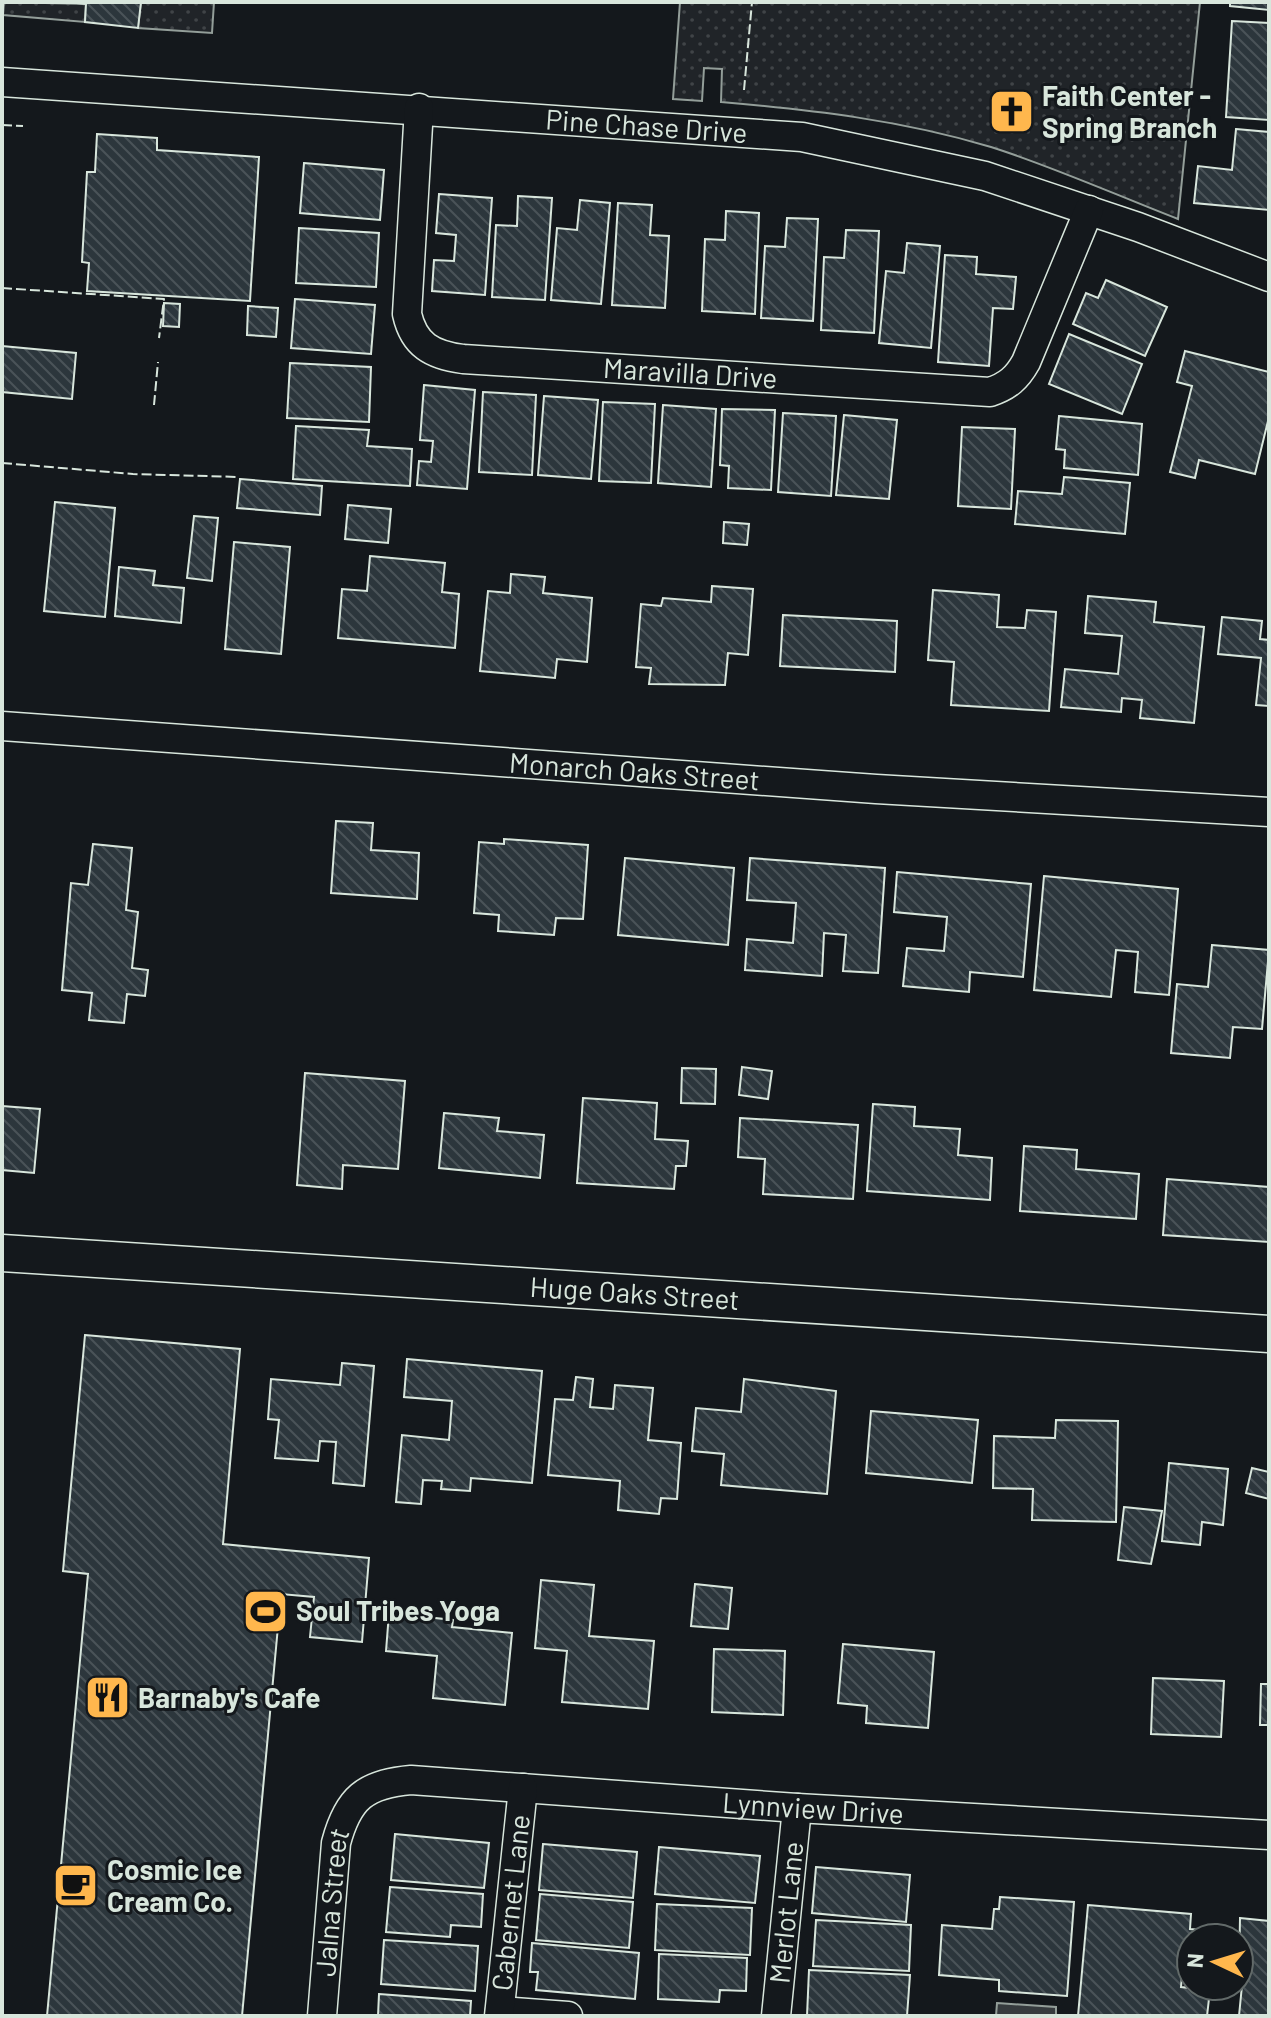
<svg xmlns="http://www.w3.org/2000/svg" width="1271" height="2018" font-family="Barlow,sans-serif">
	<defs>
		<pattern id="grass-dots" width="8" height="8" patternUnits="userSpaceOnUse" patternTransform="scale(2)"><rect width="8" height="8" fill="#202428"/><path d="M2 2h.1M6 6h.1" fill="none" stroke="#404447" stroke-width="1.8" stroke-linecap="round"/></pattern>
		<pattern id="building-back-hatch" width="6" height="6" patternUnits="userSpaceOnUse" patternTransform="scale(2)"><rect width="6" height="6" fill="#2c363c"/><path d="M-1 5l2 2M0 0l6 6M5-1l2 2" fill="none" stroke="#4a5358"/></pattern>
	</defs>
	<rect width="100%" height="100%" fill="#14181c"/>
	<!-- grass -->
	<g fill="url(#grass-dots)" stroke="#939e99" stroke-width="2">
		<path d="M4 2 86 4 85 22 3 15Z"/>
		<path d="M141 2H214L212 33 138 28Z"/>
		<path d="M680 2H1200L1178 219C1116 195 1054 167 991 147 901 120 813 110 721 102L722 69 704 68 702 101 673 99Z"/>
	</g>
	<!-- water -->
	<path fill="#363b3e" stroke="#939e99" stroke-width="2" d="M997 2003 1056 2007V2016H996Z"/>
	<!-- building -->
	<g fill="url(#building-back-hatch)" stroke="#d8e6dc" stroke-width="2">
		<path d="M67 2H141L138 28 85 22 86 4Z"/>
		<path d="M1230 2H1269V10L1230 6Z"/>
		<path d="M1232 21 1269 23V120L1226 117Z"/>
		<path d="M1236 129 1269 132V210L1194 203 1198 166 1232 170Z"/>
		<path d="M97 134 157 138V150L259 157 250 301 87 291 89 263 82 262 87 172H95Z"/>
		<path d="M304 163 384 170 380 220 300 213Z"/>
		<path d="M439 194 492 198 485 295 432 291 434 260 454 261 456 235 436 233Z"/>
		<path d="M518 196 552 198 545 300 492 297 496 225 517 226Z"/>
		<path d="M580 200 610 203 601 304 551 300 557 228 577 230Z"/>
		<path d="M618 203 652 205 650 235 669 236 665 308 612 305Z"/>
		<path d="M726 211 759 213 755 314 702 311 705 239 725 240Z"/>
		<path d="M787 218 818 219 813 321 761 318 765 246 785 247Z"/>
		<path d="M299 228 379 233 376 287 296 283Z"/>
		<path d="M846 230 879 231 874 333 821 330 824 257 844 258Z"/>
		<path d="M907 243 940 246 931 348 879 343 886 271 904 273Z"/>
		<path d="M945 255 977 257 976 274 1016 277 1013 309 993 308 989 366 938 362Z"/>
		<path d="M1106 280 1167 307 1145 356 1073 324 1086 293 1098 298Z"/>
		<path d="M295 299 375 305 371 354 291 348Z"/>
		<path d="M164 303 180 304 179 327 163 326Z"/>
		<path d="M248 306 278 308 276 337 247 335Z"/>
		<path d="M1069 334 1142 364 1122 414 1049 384Z"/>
		<path d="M2 346 76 353 72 399 2 392Z"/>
		<path d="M1185 351 1269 372V417L1255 474 1199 460 1195 478 1170 472 1192 386 1177 382Z"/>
		<path d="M290 363 371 367 369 422 287 418Z"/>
		<path d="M424 385 475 390 467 489 417 485 419 461 431 462 433 441 420 440Z"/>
		<path d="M483 392 536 395 532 475 479 472Z"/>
		<path d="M544 396 598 400 591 479 538 475Z"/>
		<path d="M603 402 655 404 651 483 599 481Z"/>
		<path d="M663 405 716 409 711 487 658 483Z"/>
		<path d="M722 409 775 410 771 490 728 488 729 466 720 465Z"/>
		<path d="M783 413 836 416 831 496 778 492Z"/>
		<path d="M844 415 897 420 889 499 836 495Z"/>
		<path d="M1059 416 1142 424 1138 475 1064 468 1065 450 1056 449Z"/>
		<path d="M296 426 369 430 367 446 412 449 410 486 293 479Z"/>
		<path d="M962 427 1015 429 1011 509 958 506Z"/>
		<path d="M1064 477 1130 483 1125 534 1015 524 1018 491 1062 494Z"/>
		<path d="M240 479 322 486 320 515 237 508Z"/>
		<path d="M55 502 115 508 105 617 44 611Z"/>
		<path d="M348 505 391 509 388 543 345 539Z"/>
		<path d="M194 516 218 518 212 581 187 578Z"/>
		<path d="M724 522 749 524 747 545 723 543Z"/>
		<path d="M234 542 290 547 281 654 225 649Z"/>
		<path d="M370 556 445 563 442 592 459 594 455 648 338 638 342 589 367 591Z"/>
		<path d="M119 567 155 571 153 585 184 588 181 623 115 616Z"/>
		<path d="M511 574 545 577 543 593 592 598 587 662 557 659 555 678 480 671 488 591 510 593Z"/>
		<path d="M712 586 753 589 748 655 728 653 725 685 649 684 651 668 636 667 641 604 661 606 663 598 711 602Z"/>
		<path d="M933 590 999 595 997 627 1025 628 1027 610 1056 612 1049 711 951 705 954 662 928 660Z"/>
		<path d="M1088 596 1156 602 1154 622 1204 627 1194 723 1140 718 1142 700 1122 698 1121 712 1061 707 1065 669 1118 674 1122 636 1085 633Z"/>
		<path d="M783 615 897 621 895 672 780 666Z"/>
		<path d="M1222 617 1262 621 1260 639 1269 640V706L1256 705 1261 658 1218 654Z"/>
		<path d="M336 821 373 823 371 850 419 853 417 899 331 893Z"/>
		<path d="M504 839 588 845 583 919 556 918 554 935 498 931 499 915 474 913 479 842 504 844Z"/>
		<path d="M93 844 132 848 126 910 138 912 132 968 148 970 145 996 127 994 124 1023 89 1020 92 993 62 990 71 883 88 885Z"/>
		<path d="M625 858 734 868 728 945 618 935Z"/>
		<path d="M750 858 885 868 878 973 843 971 846 935 824 933 822 976 745 970 747 939 793 943 796 903 747 900Z"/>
		<path d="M897 872 1031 884 1023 977 970 972 969 992 903 986 907 948 944 951 947 917 894 912Z"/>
		<path d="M1044 876 1178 889 1169 995 1135 992 1138 952 1116 950 1111 997 1034 990Z"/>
		<path d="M1212 945 1269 950 1262 1029 1233 1027 1230 1058 1171 1053 1177 984 1208 987Z"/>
		<path d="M742 1067 772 1071 768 1099 739 1095Z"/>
		<path d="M682 1068 716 1069 715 1104 681 1103Z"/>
		<path d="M305 1073 405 1081 398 1169 343 1165 342 1189 297 1185Z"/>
		<path d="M583 1098 657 1103 655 1139 688 1141 686 1166H676L674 1189 577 1183Z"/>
		<path d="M873 1104 915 1107 914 1126 960 1129 958 1155 992 1158 990 1200 867 1191Z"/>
		<path d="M2 1106 40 1109 34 1173 2 1170Z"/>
		<path d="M444 1113 499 1118 497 1131 544 1135 540 1178 439 1168Z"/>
		<path d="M740 1118 858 1125 853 1199 763 1194 765 1159 738 1157Z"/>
		<path d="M1024 1146 1077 1150 1076 1169 1139 1174 1136 1219 1020 1211Z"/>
		<path d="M1167 1179 1269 1187V1242L1163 1235Z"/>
		<path d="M85 1335 240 1349 223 1544 369 1558 362 1642 310 1637 314 1597 281 1594 242 2016H47L88 1574 63 1571Z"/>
		<path d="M407 1359 542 1371 532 1483 471 1478 470 1491 441 1489 442 1481 423 1480 421 1504 396 1502 402 1435 449 1440 452 1401 404 1397Z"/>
		<path d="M342 1363 374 1366 364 1486 333 1483 336 1442 320 1441 318 1461 275 1458 279 1420 268 1419 271 1379 340 1385Z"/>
		<path d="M576 1377 593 1379 590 1407 613 1409 615 1385 653 1388 648 1440 681 1443 677 1499 661 1498 659 1514 618 1510 620 1481 548 1475 555 1399 573 1400Z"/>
		<path d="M744 1379 836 1391 827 1494 721 1485 724 1454 692 1451 696 1408 741 1412Z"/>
		<path d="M871 1411 978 1420 972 1483 866 1473Z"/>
		<path d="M1056 1420 1118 1421 1116 1522 1032 1520 1033 1489 993 1488 994 1436 1055 1438Z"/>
		<path d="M1169 1463 1228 1469 1223 1525 1202 1522 1200 1545 1162 1541Z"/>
		<path d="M1252 1468 1269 1472V1499L1246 1493Z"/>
		<path d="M1124 1507 1162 1511 1151 1564 1118 1560Z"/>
		<path d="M541 1580 594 1585 589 1636 654 1641 648 1709 562 1702 567 1651 535 1648Z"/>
		<path d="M695 1584 732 1588 728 1629 691 1626Z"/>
		<path d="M389 1613 453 1620 452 1627 512 1633 505 1705 433 1698 437 1656 386 1651Z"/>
		<path d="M843 1644 934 1652 928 1728 866 1723 867 1706 838 1703Z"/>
		<path d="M714 1649 785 1651 783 1715 712 1712Z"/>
		<path d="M1153 1678 1224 1681 1221 1737 1151 1734Z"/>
		<path d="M1261 1684H1269V1725H1260Z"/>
		<path d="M395 1834 489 1843 484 1888 391 1880Z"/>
		<path d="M543 1844 637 1852 633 1898 539 1890Z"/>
		<path d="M659 1847 760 1856 755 1903 655 1894Z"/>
		<path d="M816 1867 910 1875 906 1922 812 1913Z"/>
		<path d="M390 1887 483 1894 481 1927 451 1925 450 1937 386 1932Z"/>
		<path d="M540 1894 633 1902 629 1948 536 1940Z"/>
		<path d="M1000 1897 1074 1902 1067 1996 999 1991V1980L939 1975 942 1925 992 1929 994 1909H999Z"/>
		<path d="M657 1904 752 1908 750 1955 655 1950Z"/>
		<path d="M1088 1905 1191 1914 1190 1929 1223 1932V1938H1191V1977L1182 1976 1181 1987 1210 1990 1207 2016H1078Z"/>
		<path d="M1240 1918 1269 1921V2016H1239L1243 1975H1239Z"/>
		<path d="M816 1920 911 1925 909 1971 813 1966Z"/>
		<path d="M384 1940 478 1946 475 1991 381 1984Z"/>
		<path d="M532 1943 639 1953 635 1999 536 1990 538 1972H530Z"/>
		<path d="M659 1954 747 1958 746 1991 720 1990 719 2002 658 1999Z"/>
		<path d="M809 1970 910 1975 907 2016H807Z"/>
		<path d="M379 1994 471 2001 470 2016H378Z"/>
	</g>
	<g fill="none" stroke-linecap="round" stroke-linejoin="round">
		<defs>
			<g id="minor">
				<path id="s1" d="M2 82 802 137 985 176 1138 227 1269 277"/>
				<path id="s2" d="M419 108 407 314C414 345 432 355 463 359L990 392C1008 386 1017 378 1026 362L1089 210"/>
				<path id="s3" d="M2 726 876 789 1269 812"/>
				<path d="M500 2011 568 2016"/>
				<path id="s4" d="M322 2016 336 1843C348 1798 365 1784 411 1780L797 1808 1269 1835"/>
				<path id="s5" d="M499 2016 523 1788"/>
				<path id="s6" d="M776 2016 797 1808"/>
			</g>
			<g id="tertiary">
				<path id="s7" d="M2 1253 1269 1334"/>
			</g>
		</defs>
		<!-- minor casing -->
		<use href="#minor" stroke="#d8e6dc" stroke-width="31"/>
		<!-- tertiary casing -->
		<use href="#tertiary" stroke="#d8e6dc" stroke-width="39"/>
		<!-- minor -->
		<use href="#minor" stroke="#14181c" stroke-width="28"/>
		<!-- tertiary -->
		<use href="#tertiary" stroke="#14181c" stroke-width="36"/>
		<!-- fence -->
		<g stroke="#d8e6dc" stroke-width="2" stroke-dasharray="10 4" stroke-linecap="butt">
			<path d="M744 90 752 2"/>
			<path d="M2 125 23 126"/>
			<path d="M2 288 164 299 159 338"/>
			<path d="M154 405 158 362"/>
			<path d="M2 463 133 474 239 477"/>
		</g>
	</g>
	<!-- icons -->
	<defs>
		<symbol id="church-square" viewBox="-11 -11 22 22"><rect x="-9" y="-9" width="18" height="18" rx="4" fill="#ffb74d" stroke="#14181c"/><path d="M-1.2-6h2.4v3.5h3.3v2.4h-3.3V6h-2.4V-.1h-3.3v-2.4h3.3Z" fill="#111"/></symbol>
		<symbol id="stadium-square" viewBox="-11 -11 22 22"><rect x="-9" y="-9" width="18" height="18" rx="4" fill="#ffb74d" stroke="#14181c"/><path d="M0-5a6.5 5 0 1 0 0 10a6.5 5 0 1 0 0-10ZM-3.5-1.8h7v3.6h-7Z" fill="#111"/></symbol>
		<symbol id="restaurant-square" viewBox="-11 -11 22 22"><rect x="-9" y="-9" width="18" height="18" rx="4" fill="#ffb74d" stroke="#14181c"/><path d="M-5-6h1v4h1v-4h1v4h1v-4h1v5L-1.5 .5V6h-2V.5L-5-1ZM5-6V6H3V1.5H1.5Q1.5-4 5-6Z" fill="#111"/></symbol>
		<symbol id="cafe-square" viewBox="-11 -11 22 22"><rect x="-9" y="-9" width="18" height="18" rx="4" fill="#ffb74d" stroke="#14181c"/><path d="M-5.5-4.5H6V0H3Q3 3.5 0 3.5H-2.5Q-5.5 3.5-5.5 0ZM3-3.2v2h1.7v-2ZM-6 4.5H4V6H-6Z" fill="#111"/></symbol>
	</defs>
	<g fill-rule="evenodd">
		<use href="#church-square" x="986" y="86" width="51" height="51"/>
		<use href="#stadium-square" x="240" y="1586" width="51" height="51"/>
		<use href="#restaurant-square" x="82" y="1672" width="51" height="51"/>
		<use href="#cafe-square" x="50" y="1860" width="51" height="51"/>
	</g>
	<g text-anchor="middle" stroke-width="6" stroke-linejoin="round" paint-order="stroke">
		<!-- poi labels -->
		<g font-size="28" font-weight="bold" fill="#d8e6dc" stroke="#14181c" text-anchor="start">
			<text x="1042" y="106">Faith Center -<tspan x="1042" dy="32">Spring Branch</tspan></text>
			<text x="296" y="1621">Soul Tribes Yoga</text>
			<text x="138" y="1708">Barnaby's Cafe</text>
			<text x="107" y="1880">Cosmic Ice<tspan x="107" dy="32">Cream Co.</tspan></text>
		</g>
		<!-- street labels -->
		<g font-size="28" fill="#d8e6dc" stroke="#14181c">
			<text dy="10" stroke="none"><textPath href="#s1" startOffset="646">Pine Chase Drive</textPath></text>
			<text dy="10" stroke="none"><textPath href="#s2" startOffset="512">Maravilla Drive</textPath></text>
			<text dy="10" stroke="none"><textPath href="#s3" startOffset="634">Monarch Oaks Street</textPath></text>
			<text dy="10" stroke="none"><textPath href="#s7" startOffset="634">Huge Oaks Street</textPath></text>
			<text dy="10" stroke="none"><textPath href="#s4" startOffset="684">Lynnview Drive</textPath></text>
			<text dy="10" stroke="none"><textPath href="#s4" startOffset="114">Jalna Street</textPath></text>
			<text dy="10" stroke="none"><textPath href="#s5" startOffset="114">Cabernet Lane</textPath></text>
			<text dy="10" stroke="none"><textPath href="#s6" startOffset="104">Merlot Lane</textPath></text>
		</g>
	</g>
	<!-- border -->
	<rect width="1271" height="2018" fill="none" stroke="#d8e6dc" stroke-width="8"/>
	<!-- north arrow -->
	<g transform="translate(1215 1962) rotate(274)"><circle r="38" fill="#14181c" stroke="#626a69" stroke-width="2"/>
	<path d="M0-6L14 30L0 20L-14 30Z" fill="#ffb74d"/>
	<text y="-12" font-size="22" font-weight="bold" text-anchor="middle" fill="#d8e6dc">N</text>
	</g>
</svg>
